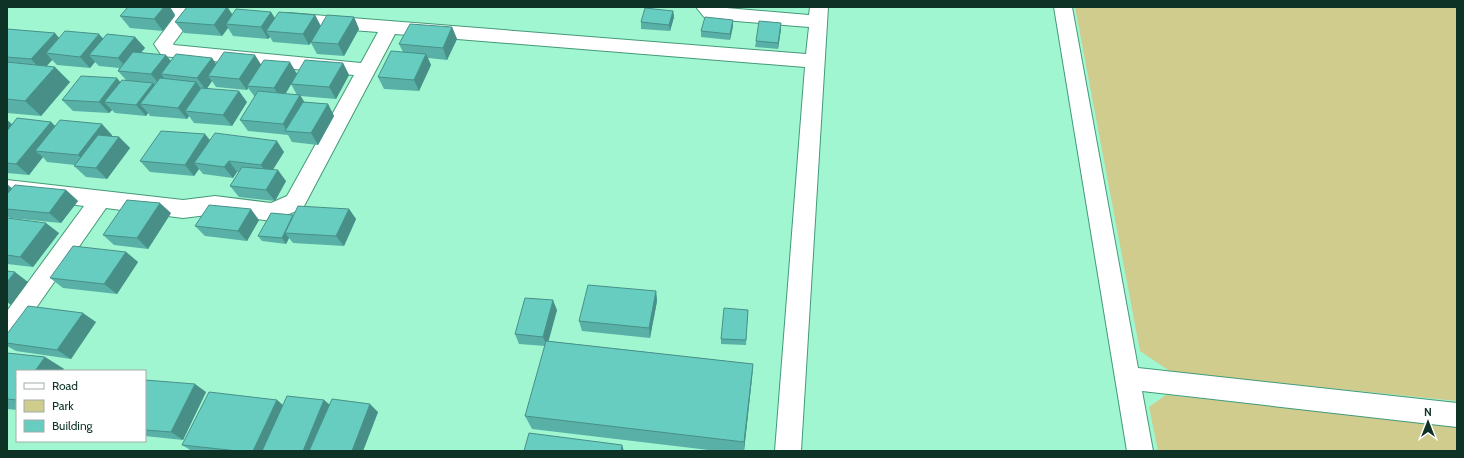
<svg xmlns="http://www.w3.org/2000/svg" width="1464" height="458" font-family="Cabin,sans-serif">
	<rect width="100%" height="100%" fill="#a1f6d2"/>
	<!-- green -->
	<g fill="#cfcc8e">
		<path d="M1075 7H1455L1457 9V401L1171 372 1140 351Z"/>
		<path d="M1166 395 1457 425V451H1158L1149 407Z"/>
	</g>
	<g fill="none" stroke-linecap="round" stroke-linejoin="round">
		<defs>
			<g id="minor">
				<path d="M127 7H213L220 9 223 13 220 17 214 19 193 17 173 44 174 45 361 63 378 32 288 25 282 23 279 19 282 15 288 13 806 54 809 27 710 19 704 17 696 7H715L809 15 810 7H828L801 451H775L805 67 395 34 303 208 273 221 215 214 183 218 106 208 15 338 7 341V311L84 206 7 196V180L183 200 215 196 271 203 287 196 354 75 162 56 154 44 175 16 130 11Z"/>
				<path d="M1054 7H1072L1138 368 1457 403V427L1142 391 1153 451H1127Z"/>
			</g>
		</defs>
		<!-- minor casing -->
		<use href="#minor" stroke="#449978" stroke-width="2"/>
		<!-- minor -->
		<use href="#minor" fill="#fff" fill-rule="evenodd"/>
	</g>
	<!-- wall -->
	<g fill="#59b0a6" fill-rule="evenodd">
		<path d="M128 7H170L175 15 163 31 130 28 120 16Z"/>
		<path d="M187 7H228L232 15 271 12 275 18 315 15 321 26 354 17 359 29 344 56 317 54 311 43 309 45 273 42 270 37 268 39 233 36 228 28 222 36 184 33 175 22Z"/>
		<path d="M288 7H303V8Z"/>
		<path d="M673 11 674 17 670 31 641 29V22Z"/>
		<path d="M733 26 730 40 701 37V31Z"/>
		<path d="M452 27 457 39 447 60 428 58 431 65 419 91 384 89 378 77 403 52 399 44Z"/>
		<path d="M7 29 59 38 103 39 135 37 145 48 141 52 171 61 212 58 216 64H261L297 73 343 63 349 75 336 99 300 96 304 102 328 104 334 116 318 145 292 142 288 135 248 131 240 120 255 97 248 88 247 90 216 87 212 81 207 88 247 102 232 126 194 123 189 116 187 119 150 116 148 113 146 116 115 113 112 110 109 113 73 111 62 100 126 80 118 71 119 68 99 66 95 62 90 68 57 65 52 60 47 66 70 82 41 116 7 113ZM291 84 297 95 285 94Z"/>
		<path d="M781 29 778 49 755 47 756 41Z"/>
		<path d="M7 120 12 124 51 122 55 126 112 135V136L119 137 130 148 107 179 86 177 74 166 75 165 47 162 43 157 29 175 7 173Z"/>
		<path d="M210 141 284 152 273 169 286 181 275 201 239 197 230 186 239 172H237L233 178 203 174 199 169 194 176 150 172 140 161Z"/>
		<path d="M7 184 12 188 66 190 78 201 61 223 10 218 7 216Z"/>
		<path d="M349 209 356 219 344 246 293 243 289 238 286 244 262 241 258 236 293 215Z"/>
		<path d="M171 213 148 249 114 245 103 235Z"/>
		<path d="M7 218 59 233 33 267 7 264Z"/>
		<path d="M259 220 247 241 205 236 195 226Z"/>
		<path d="M126 252 138 262 117 294 63 288 50 278Z"/>
		<path d="M656 291 657 301 650 338 582 331 579 321Z"/>
		<path d="M557 310 548 341 753 364 752 378 744 451H717L532 429 525 416 545 346 519 344 515 334Z"/>
		<path d="M748 310 746 345 721 344V339Z"/>
		<path d="M96 322 71 359 16 351 7 346V334Z"/>
		<path d="M7 353 45 357 64 369 17 371V410L7 409Z"/>
		<path d="M145 380 206 392 183 440 145 436Z"/>
		<path d="M277 400 283 405 324 400 330 405 378 412 363 451H192L182 445Z"/>
	</g>
	<!-- shaded-wall -->
	<g fill="#489087">
		<path d="M164 7H170L175 15 163 31 154 19Z"/>
		<path d="M227 7 235 18 226 24 228 28 222 36 214 25Z"/>
		<path d="M673 11 674 17 670 31 669 25Z"/>
		<path d="M271 12 278 24 266 31 270 37 268 39 261 27Z"/>
		<path d="M315 15 321 27 309 45 303 34Z"/>
		<path d="M354 17 359 29 344 56 338 44Z"/>
		<path d="M733 20V26L730 40V34Z"/>
		<path d="M781 23V29L778 49V43Z"/>
		<path d="M452 27 457 39 447 60 443 48Z"/>
		<path d="M55 33 65 45 46 53 52 60 42 71 31 59Z"/>
		<path d="M99 34 109 45 89 55 95 62 90 68 80 57Z"/>
		<path d="M135 37 145 48 127 69 118 58Z"/>
		<path d="M426 54 431 65 419 91 414 80Z"/>
		<path d="M166 55 175 66 161 74 165 79 160 85 151 74Z"/>
		<path d="M255 55 262 66 247 86 248 88 247 90 239 79Z"/>
		<path d="M212 58 220 70 208 76 212 81 206 90 197 78Z"/>
		<path d="M290 62 297 74 282 100 274 88Z"/>
		<path d="M343 63 349 75 336 99 329 87Z"/>
		<path d="M55 67 70 82 41 116 25 101Z"/>
		<path d="M117 78 127 90 104 102 112 110 109 113 99 102Z"/>
		<path d="M196 82 205 94 185 111 189 116 187 119 178 108Z"/>
		<path d="M153 83 162 94 140 104 148 113 146 116 136 105Z"/>
		<path d="M239 91 247 102 232 126 223 115Z"/>
		<path d="M300 95 307 106 287 131 283 124Z"/>
		<path d="M328 104 334 116 318 145 311 133Z"/>
		<path d="M7 120 19 131 7 144Z"/>
		<path d="M51 122 62 133 35 151 43 157 29 175 16 164Z"/>
		<path d="M102 124 112 135 89 166 78 155Z"/>
		<path d="M205 134 214 145 194 163 199 169 194 176 185 165Z"/>
		<path d="M119 137 130 148 107 179 96 168Z"/>
		<path d="M277 141 284 152 269 176 261 165Z"/>
		<path d="M229 161 237 172 233 178 224 167Z"/>
		<path d="M278 170 286 181 275 201 266 190Z"/>
		<path d="M7 185 20 195 7 209Z"/>
		<path d="M66 190 78 201 61 223 49 213Z"/>
		<path d="M160 203 171 213 148 249 137 238Z"/>
		<path d="M251 209 259 220 247 241 238 231Z"/>
		<path d="M349 209 356 219 344 246 336 236Z"/>
		<path d="M294 216 285 233 289 238 286 244 282 238Z"/>
		<path d="M46 223 59 233 33 267 20 257Z"/>
		<path d="M126 252 138 262 117 294 104 284Z"/>
		<path d="M15 272 28 282 11 305 7 302V282Z"/>
		<path d="M656 291 657 301 650 338 649 328Z"/>
		<path d="M553 300 557 310 547 347 543 337Z"/>
		<path d="M83 313 96 322 71 359 57 350Z"/>
		<path d="M45 357 64 369 62 371H35Z"/>
		<path d="M753 364 752 378 744 451V442Z"/>
		<path d="M195 384 206 392 183 440 171 432Z"/>
		<path d="M277 400 287 409 267 451H253Z"/>
		<path d="M324 400 333 408 315 451H303Z"/>
		<path d="M370 404 378 412 363 451H352Z"/>
		<path d="M622 445 624 451H621Z"/>
	</g>
	<!-- building -->
	<g fill="#67cdc1" stroke="#489087">
		<path d="M128 7H164L154 19 120 16Z"/>
		<path d="M187 7H227L214 25 175 22Z"/>
		<path d="M645 8 673 11 669 25 641 22Z"/>
		<path d="M236 9 271 12 261 27 226 24Z"/>
		<path d="M279 12 315 15 303 34 266 31Z"/>
		<path d="M327 15 354 17 338 44 311 42Z"/>
		<path d="M705 17 733 20 730 34 701 31Z"/>
		<path d="M759 21 781 23 778 43 756 41Z"/>
		<path d="M410 24 452 27 443 48 399 44Z"/>
		<path d="M7 29 55 33 31 59 7 57Z"/>
		<path d="M65 31 99 34 80 57 46 53Z"/>
		<path d="M107 34 135 37 118 58 89 55Z"/>
		<path d="M391 51 426 54 414 80 378 77Z"/>
		<path d="M133 52 166 55 151 74 118 71Z"/>
		<path d="M224 52 255 55 239 79 208 76Z"/>
		<path d="M176 54 212 58 197 78 161 74Z"/>
		<path d="M264 60 290 62 274 88 247 86Z"/>
		<path d="M305 60 343 63 329 87 291 84Z"/>
		<path d="M7 62 55 67 25 101 7 99Z"/>
		<path d="M81 76 117 78 99 102 62 100Z"/>
		<path d="M160 78 196 82 178 108 140 104Z"/>
		<path d="M122 80 153 83 136 105 104 102Z"/>
		<path d="M201 88 239 91 223 115 185 111Z"/>
		<path d="M258 91 300 95 283 124 240 120Z"/>
		<path d="M303 102 328 104 311 133 285 131Z"/>
		<path d="M17 118 51 122 16 164 7 163V131Z"/>
		<path d="M60 120 102 124 78 155 35 151Z"/>
		<path d="M161 131 205 134 185 165 140 161Z"/>
		<path d="M215 133 277 141 261 165 229 161 224 167 194 163Z"/>
		<path d="M98 135 119 137 96 168 74 166Z"/>
		<path d="M242 167 278 170 266 190 230 186Z"/>
		<path d="M15 185 66 190 49 213 7 209V194Z"/>
		<path d="M127 200 160 203 137 238 103 235Z"/>
		<path d="M209 205 251 209 238 231 195 226Z"/>
		<path d="M298 206 349 209 336 236 285 233Z"/>
		<path d="M271 213 293 215 282 238 258 236Z"/>
		<path d="M7 218 46 223 20 257 7 255Z"/>
		<path d="M73 246 126 252 104 284 50 278Z"/>
		<path d="M7 271 15 272 7 282Z"/>
		<path d="M588 285 656 291 649 328 579 321Z"/>
		<path d="M525 298 553 300 543 337 515 334Z"/>
		<path d="M28 306 83 313 57 350 7 343V334Z"/>
		<path d="M724 308 748 310 746 340 721 339Z"/>
		<path d="M546 341 753 364 744 442 525 416Z"/>
		<path d="M7 353 45 357 35 371H17V400L7 399Z"/>
		<path d="M145 380 195 384 171 432 145 430Z"/>
		<path d="M209 392 277 400 253 451H238L182 445Z"/>
		<path d="M287 396 324 400 303 451H262Z"/>
		<path d="M332 399 370 404 352 451H309Z"/>
		<path d="M529 433 622 445 621 451H524Z"/>
	</g>
	<!-- border -->
	<rect width="1464" height="458" fill="none" stroke="#0e3225" stroke-width="16"/>
	<!-- legend -->
	<rect x="16" y="370" width="130" height="72" fill="#ffffff" stroke="#9fada8"/>
	<rect x="24" y="383" width="20" height="6" fill="#ffffff" stroke="#9fada8"/>
	<text x="52" y="390" font-size="12" fill="#0e3225">Road</text>
	<rect x="24" y="400" width="20" height="12" fill="#cfcc8e" stroke="#9fada8"/>
	<text x="52" y="410" font-size="12" fill="#0e3225">Park</text>
	<rect x="24" y="420" width="20" height="12" fill="#67cdc1" stroke="#9fada8"/>
	<text x="52" y="430" font-size="12" fill="#0e3225">Building</text>
	<!-- north arrow -->
	<g transform="translate(1428 422)" stroke="#ffffff" stroke-width="3" paint-order="stroke">
	<path d="M0-3L7 15L0 10L-7 15Z" fill="#0e3225"/>
	<text y="-6" font-size="11" font-weight="bold" text-anchor="middle" fill="#0e3225">N</text>
	</g>
</svg>
